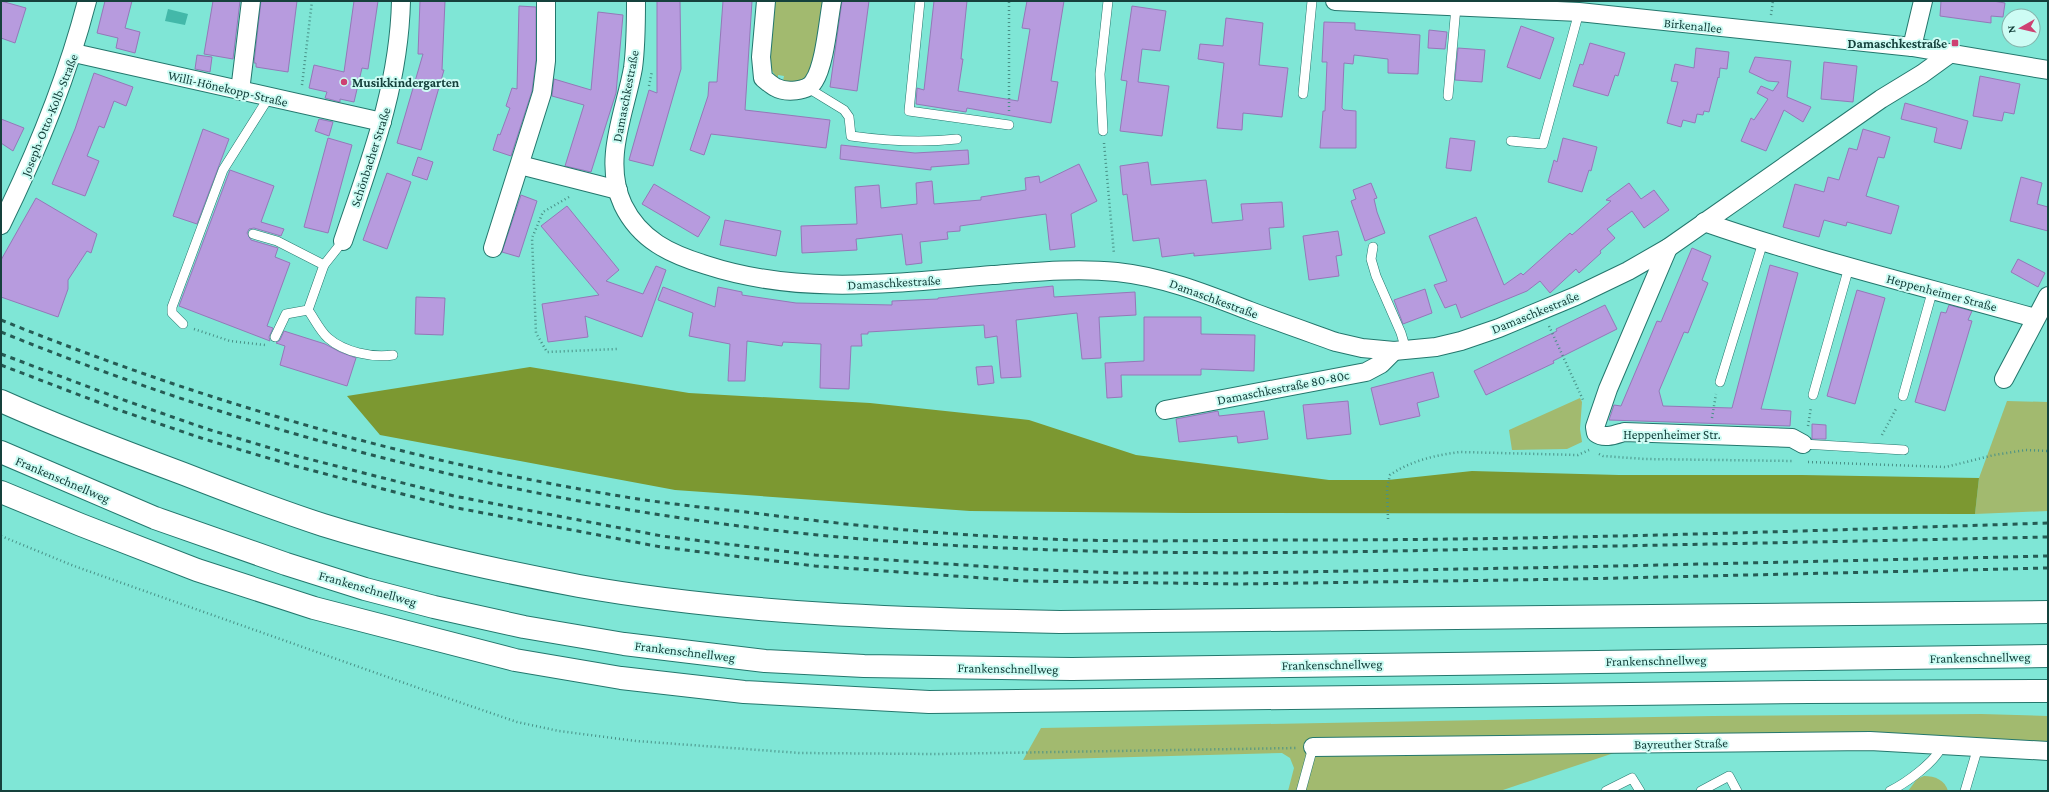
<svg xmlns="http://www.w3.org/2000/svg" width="2049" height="792" font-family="'Crimson Pro',serif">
	<rect width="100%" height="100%" fill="#7fe6d6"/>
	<!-- green -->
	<g fill="#a2ba6f">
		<path d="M771 1H827C823 22 821 61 807 76 801 83 791 82 783 81L784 76 778 75V78C761 65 769 21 771 1Z"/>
		<path d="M1580 398 1582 402 1580 429 1582 442 1567 449 1512 450 1509 430Z"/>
		<path d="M2007 401 2048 402V511L1975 514 1979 478Z"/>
		<path d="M1981 714 2048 716V759L1896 748 1632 747 1500 791H1288L1294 768 1290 758 1282 753 1023 760 1041 728 1712 716Z"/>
		<path d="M1924 776C1935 776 1945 780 1948 791H1908L1917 779Z"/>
	</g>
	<!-- forest -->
	<path fill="#7c9831" d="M530 367 689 393 870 403 1029 420 1136 455 1329 480H1388L1472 471 1619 475H1802L1979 478 1975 514 1186 513 970 511 675 490 380 435 347 396Z"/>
	<!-- water -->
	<path fill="#43b8a9" d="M168 9 188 14 185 25 165 21Z"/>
	<!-- building -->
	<g fill="#b79bde" stroke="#9478b8">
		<path d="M1 1 26 8 15 43 1 38Z"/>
		<path d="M105 1H132L125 28 140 32 135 53 116 48 118 38 97 33Z"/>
		<path d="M213 1H240L233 59 204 54Z"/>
		<path d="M261 1H297L288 72 256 67V63H254Z"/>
		<path d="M354 1H378L368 69 362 68 354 102 340 99V102L325 98 327 92 309 88 314 65 344 72Z"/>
		<path d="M420 1H445L442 70H444L421 150 397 143 423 54H418Z"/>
		<path d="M657 1H680L681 69 653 166 629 160 649 90 657 93Z"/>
		<path d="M723 1H752L745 110 830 120 826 148 711 134 704 155 690 150 708 96 709 82H717Z"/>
		<path d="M842 1H869L857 91 830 87Z"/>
		<path d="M934 1H967L961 59H963L958 91 1018 101 1030 29 1022 28 1027 1H1064L1051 81 1058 82 1051 123 967 108 966 112 916 104 917 88 924 90Z"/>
		<path d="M1941 1H1993L2005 3 2003 17 1991 16V23L1940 16Z"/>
		<path d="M519 6 536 7V60L532 91 511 156 493 150 498 134 500 135 510 108 506 106 512 88 517 89Z"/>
		<path d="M1132 6 1166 11 1160 51 1142 49 1138 82 1169 86 1162 136 1120 131 1127 81 1121 80Z"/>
		<path d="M598 12 623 15 616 93 591 172 565 166 584 105 552 96 554 79 591 90Z"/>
		<path d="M1226 18 1263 23 1259 65 1288 68 1282 117 1243 113 1242 130 1217 128 1224 63 1198 59 1200 44 1223 46Z"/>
		<path d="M1324 22 1355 23V30L1420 35 1418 74 1388 73V59L1354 55 1353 64 1344 63 1342 108 1344 110 1356 111V148H1320L1323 111H1325L1327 62H1322Z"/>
		<path d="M1521 26 1554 38 1540 79 1507 67Z"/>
		<path d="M1429 30 1447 32 1445 49 1428 48Z"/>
		<path d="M1590 43 1625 53 1618 76 1615 75 1608 96 1573 86 1580 64 1583 65Z"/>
		<path d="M1458 48 1485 50 1482 82 1455 80Z"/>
		<path d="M1696 48 1729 52 1727 69 1720 68 1719 78 1718 77 1709 112 1704 111 1703 115 1697 114 1695 123 1683 120 1681 127 1667 123 1678 82 1671 81 1675 64 1694 68Z"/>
		<path d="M197 55 212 57 210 72 195 69Z"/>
		<path d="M1755 57 1791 61 1787 97 1811 107 1803 122 1784 110 1766 151 1741 141 1751 118 1754 120 1768 99 1757 93 1761 86 1773 91 1779 82 1768 81 1749 72Z"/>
		<path d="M1824 62 1857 66 1853 102 1821 99Z"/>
		<path d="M94 73 133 87 126 106 114 101 104 128 99 126 87 156 99 161 85 196 52 184 75 129Z"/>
		<path d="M1980 76 2020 84 2014 114 2004 112 2002 121 1973 116Z"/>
		<path d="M1905 103 1968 121 1961 149 1934 142 1937 128 1901 119Z"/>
		<path d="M1 119 24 128 13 151 1 143Z"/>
		<path d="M319 119 333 122 329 136 315 131Z"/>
		<path d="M203 129 229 139 197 224 173 216Z"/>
		<path d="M1863 129 1890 137 1884 158 1878 157 1866 196 1899 206 1891 234 1847 222 1846 226 1824 220 1819 237 1783 227 1795 184 1824 192 1828 177 1839 180 1849 148 1857 150Z"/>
		<path d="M328 138 352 145 328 233 304 227Z"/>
		<path d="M1450 138 1475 141 1471 171 1446 168Z"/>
		<path d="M1563 138 1597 147 1591 171 1589 170 1582 192 1548 182 1554 160 1557 162Z"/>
		<path d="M841 145 915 153 968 150 969 164 931 167V170L840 159Z"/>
		<path d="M418 157 433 162 427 180 412 175Z"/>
		<path d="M1148 162 1151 185 1206 180 1212 223 1243 220 1241 204 1282 202 1284 227 1269 228 1271 249 1194 256V253L1162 257 1159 238 1133 241 1127 194 1123 195 1120 166Z"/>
		<path d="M1079 164 1097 201 1071 214 1075 247 1050 250 1046 214 960 226V231L947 232 948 239 920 242 922 263 906 265 902 234 856 239 857 250 802 253 801 226 857 224 855 187 879 185 881 208 917 204 916 183 932 181 934 204 981 200V197L1026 190 1025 178 1039 176 1040 183Z"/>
		<path d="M230 170 274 186 261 222 284 229 281 236 254 228 249 229 247 233 251 240 278 248 275 257 290 263 267 326 273 328 269 337 270 341 179 306Z"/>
		<path d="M387 173 411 182 387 249 363 240Z"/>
		<path d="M2021 177 2042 183 2037 204 2048 207V231L2010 221Z"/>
		<path d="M1371 183 1377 198 1374 199 1377 212 1385 233 1365 241 1351 201 1356 199 1353 190Z"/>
		<path d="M1629 183 1641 199 1654 190 1669 210 1644 228 1632 211 1607 229 1615 238 1600 251 1601 253 1579 273 1576 269 1550 293 1540 281 1527 291 1461 318 1456 304 1445 308 1434 285 1447 281 1429 236 1476 217 1504 285 1521 273 1523 275 1570 233 1572 235 1611 201 1606 200Z"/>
		<path d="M654 184 710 217 698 237 642 204Z"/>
		<path d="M521 195 537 201 519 257 502 252Z"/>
		<path d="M36 198 97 234 91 253 87 251 68 280V289L58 317 1 297V260Z"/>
		<path d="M567 206 619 270 606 281 643 294 656 266 666 270 642 337 585 316 588 337 548 342 542 304 599 295 541 226Z"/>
		<path d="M725 220 781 231 776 256 720 245Z"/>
		<path d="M1338 231 1342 255 1336 256 1339 276 1309 280 1303 236Z"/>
		<path d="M1692 248 1711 256 1702 280 1708 283 1688 333 1684 332 1659 391 1663 406 1732 408 1770 265 1798 273 1761 409 1791 411 1790 426 1609 420 1614 405 1621 406 1657 321 1661 322Z"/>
		<path d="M2018 259 2045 273 2038 287 2011 272Z"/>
		<path d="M1053 286 1054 297 1135 292 1136 315 1099 317 1101 358 1082 359 1077 313 1016 320 1021 377 1001 378 997 336 985 338 984 325 868 332V334H861L862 346H851L849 389 820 388 821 344 783 342 782 346 747 341 745 381H728L730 344 689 336 693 313 658 300 663 287 715 307 718 287 742 292V295L796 303 892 305V301L938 299V298Z"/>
		<path d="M1425 289 1432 313 1403 324 1394 300Z"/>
		<path d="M1857 290 1885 298 1855 404 1827 396Z"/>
		<path d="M416 297 445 298 443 335 415 334Z"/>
		<path d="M1605 305 1617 329 1553 361 1554 363 1486 395 1474 371 1557 331 1556 329Z"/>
		<path d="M1949 305 1972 311 1968 320 1972 321 1945 411 1915 402 1941 312 1946 313Z"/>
		<path d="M1144 317H1201V334L1255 335 1254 371 1201 369V375H1121L1122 397 1107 398 1105 363 1144 361Z"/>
		<path d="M284 331 325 344 340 352 356 358 347 386 280 365 285 346 276 343 280 340Z"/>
		<path d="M992 366 994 383 978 385 976 367Z"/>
		<path d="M1433 372 1439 397 1417 403 1420 416 1380 425 1371 388Z"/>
		<path d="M1348 401 1351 434 1307 439 1303 405Z"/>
		<path d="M1218 411 1219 416 1264 411 1268 439 1238 443 1237 436 1179 442 1176 419Z"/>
		<path d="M1812 424 1826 425V439H1812Z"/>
	</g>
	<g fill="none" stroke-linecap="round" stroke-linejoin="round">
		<defs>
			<g id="service">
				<path d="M920 1 909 111 1009 125"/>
				<path d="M808 88 844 110 849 117 851 136C887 141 921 143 957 139"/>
				<path d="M1303 94 1312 1"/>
				<path d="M1448 96 1456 7"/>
				<path d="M1103 131 1100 74 1108 1"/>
				<path d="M1511 141 1543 144 1579 12"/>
				<path d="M253 234 277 241 324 265"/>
				<path d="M1373 247 1371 259 1376 276 1401 333 1406 350"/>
				<path d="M308 310C314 318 320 331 328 338 344 352 372 358 393 355"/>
				<path d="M183 324 172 313V307L223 170 269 97"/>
				<path d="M275 337 286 314 308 310 324 265 343 241"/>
				<path d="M1720 382 1763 242"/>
				<path d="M1813 395 1849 267"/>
				<path d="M1903 396 1933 289"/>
				<path d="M1803 444 1904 450"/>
				<path d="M1301 791 1313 747"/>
				<path d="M1606 791 1632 778 1640 791"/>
				<path d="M1701 791 1729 776 1737 791"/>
				<path d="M1890 791C1906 783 1937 761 1942 745"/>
				<path d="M1965 791 1978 747"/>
			</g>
			<g id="minor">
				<path d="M636 1C636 24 636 46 633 68 625 113 602 160 623 205 640 240 670 254 706 265 801 296 894 283 992 275 1034 272 1075 268 1117 272 1164 277 1206 294 1250 311 1279 322 1308 332 1336 342L1362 348 1394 351 1436 347 1461 341 1499 328 1576 296 1628 271 1668 248 1881 99 1922 74 1951 53"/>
				<path d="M766 1 761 57 763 78C767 81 771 85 775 87 785 93 808 92 814 81 825 64 828 22 832 1"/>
				<path d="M1335 1 1579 12 1912 47 2048 70"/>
				<path d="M1912 47 1923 1"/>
				<path d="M74 53 382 122"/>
				<path d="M240 91 251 1"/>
				<path d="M520 165 618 190"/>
				<path d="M1704 222C1813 260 1925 287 2035 318"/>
				<path d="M1 225C36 154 67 78 87 1"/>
				<path d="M343 241C370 161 399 87 401 1"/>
				<path d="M493 248 542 93 546 61V1"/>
				<path d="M1668 248 1608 389 1595 427 1596 433C1604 439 1614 435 1624 432L1792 438 1803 444"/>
				<path d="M2004 379 2048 296"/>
				<path d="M1165 410 1366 372 1381 364 1394 351"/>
				<path d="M1313 747 1870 741 2048 751"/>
			</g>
			<path id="secondary" d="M1 401C61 428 122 451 184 474 230 492 277 510 323 525 407 551 494 570 579 586 736 614 902 619 1060 622L2048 612"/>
			<g id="motorway">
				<path d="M1 452 155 518 286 564 365 589 434 607 524 627 624 644 765 661 864 666 1072 669 2048 656"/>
				<path d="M1 492 81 525 197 570 314 608 515 660 621 678 744 692 929 702 1809 692 2048 691"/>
			</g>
		</defs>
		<!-- service casing -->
		<use href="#service" stroke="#24776d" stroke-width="10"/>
		<!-- minor casing -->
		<use href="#minor" stroke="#24776d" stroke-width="20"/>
		<!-- secondary casing -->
		<use href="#secondary" stroke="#24776d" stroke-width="24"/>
		<!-- motorway casing -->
		<use href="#motorway" stroke="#24776d" stroke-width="24"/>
		<!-- path -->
		<g stroke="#489086" stroke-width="2.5" stroke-dasharray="1 3" stroke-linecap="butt">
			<path d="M1771 15 1773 1"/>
			<path d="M302 85 312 1"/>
			<path d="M649 86 652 71"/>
			<path d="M1009 111V1"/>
			<path d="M1104 143 1114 254"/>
			<path d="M569 197 543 212 532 238 536 333 547 352 617 349"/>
			<path d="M1549 326 1584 402"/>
			<path d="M194 329 230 341 265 345"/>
			<path d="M1712 418 1716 394"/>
			<path d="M1808 426 1811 407"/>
			<path d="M1882 435 1897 407"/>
			<path d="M1599 454 1603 456 1645 459 1793 461"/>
			<path d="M1808 462 1946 467 1994 455 2026 450 2048 451"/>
			<path d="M1388 519 1387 488 1390 475C1410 461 1436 455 1460 452L1578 455 1589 450"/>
			<path d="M1 536 74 566 427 691 517 722 559 731 636 741 800 753 936 754 1296 748"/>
		</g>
		<!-- service -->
		<use href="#service" stroke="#fff" stroke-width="9"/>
		<!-- minor -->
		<use href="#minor" stroke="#fff" stroke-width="18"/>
		<!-- secondary -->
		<use href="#secondary" stroke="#fff" stroke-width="22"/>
		<!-- motorway -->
		<use href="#motorway" stroke="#fff" stroke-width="22"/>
		<!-- rail -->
		<g stroke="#265b54" stroke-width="3" stroke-dasharray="5 5" stroke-linecap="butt">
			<path d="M1 320C204 402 415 463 632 498 670 504 708 508 746 512 839 524 932 534 1026 538 1120 543 1214 540 1308 540 1555 540 1801 531 2048 523"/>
			<path d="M1 332C262 438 538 507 818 535 1054 558 1291 554 1527 548 1700 544 1874 541 2048 537"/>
			<path d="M1 354 121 399 207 429 297 456 454 496 662 536 815 555 1023 569 1119 573H1241L1574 567 2048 556"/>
			<path d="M1 365 116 409 204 439 295 466 452 507 661 547 815 566 1025 581 1238 584 1577 579 2048 568"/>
		</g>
	</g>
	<!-- markers -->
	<g fill="#ce4172" stroke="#cdfcf4" stroke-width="1.5">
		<rect x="1951" y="39" width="8" height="8" rx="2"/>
		<circle cx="344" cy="82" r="4"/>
	</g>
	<g text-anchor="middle" stroke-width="4" stroke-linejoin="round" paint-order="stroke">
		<!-- street labels -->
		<g font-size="13" fill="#15413c" stroke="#cdfcf4">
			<text transform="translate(1693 25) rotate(6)" y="5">Birkenallee</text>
			<text transform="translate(228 88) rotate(13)" y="5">Willi-Hönekopp-Straße</text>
			<text transform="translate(625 96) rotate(-79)" y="5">Damaschkestraße</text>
			<text transform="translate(49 115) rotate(-68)" y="5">Joseph-Otto-Kolb-Straße</text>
			<text transform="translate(370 157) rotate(-72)" y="5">Schönbacher Straße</text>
			<text transform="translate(894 282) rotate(-3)" y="5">Damaschkestraße</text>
			<text transform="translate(1942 292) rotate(15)" y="5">Heppenheimer Straße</text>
			<text transform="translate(1214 298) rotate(20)" y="5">Damaschkestraße</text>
			<text transform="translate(1535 312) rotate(-22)" y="5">Damaschkestraße</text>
			<text transform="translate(1283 387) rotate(-11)" y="5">Damaschkestraße 80-80c</text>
			<text x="1672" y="439">Heppenheimer Str.</text>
			<text transform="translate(63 479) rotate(23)" y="5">Frankenschnellweg</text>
			<text transform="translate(368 588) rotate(16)" y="5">Frankenschnellweg</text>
			<text transform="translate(685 651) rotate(7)" y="5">Frankenschnellweg</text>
			<text transform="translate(1980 657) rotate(-1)" y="5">Frankenschnellweg</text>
			<text transform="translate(1656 660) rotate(-1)" y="5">Frankenschnellweg</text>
			<text transform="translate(1332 664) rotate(-1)" y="5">Frankenschnellweg</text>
			<text transform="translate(1008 668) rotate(1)" y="5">Frankenschnellweg</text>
			<text transform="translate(1681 743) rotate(-1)" y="5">Bayreuther Straße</text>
		</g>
		<!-- poi labels -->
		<g font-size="13" font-weight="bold" fill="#15413c" stroke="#cdfcf4" text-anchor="end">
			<text x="1947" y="48">Damaschkestraße</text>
			<text x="352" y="87" text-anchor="start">Musikkindergarten</text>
		</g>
	</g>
	<!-- border -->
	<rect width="2049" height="792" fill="none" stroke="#15413c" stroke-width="4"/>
	<!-- north arrow -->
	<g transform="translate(2021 28) rotate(262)"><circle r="19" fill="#cdfcf4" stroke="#83b1aa"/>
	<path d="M0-3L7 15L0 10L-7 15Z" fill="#ce4172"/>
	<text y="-6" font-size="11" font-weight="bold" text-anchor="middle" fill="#15413c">N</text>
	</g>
</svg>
